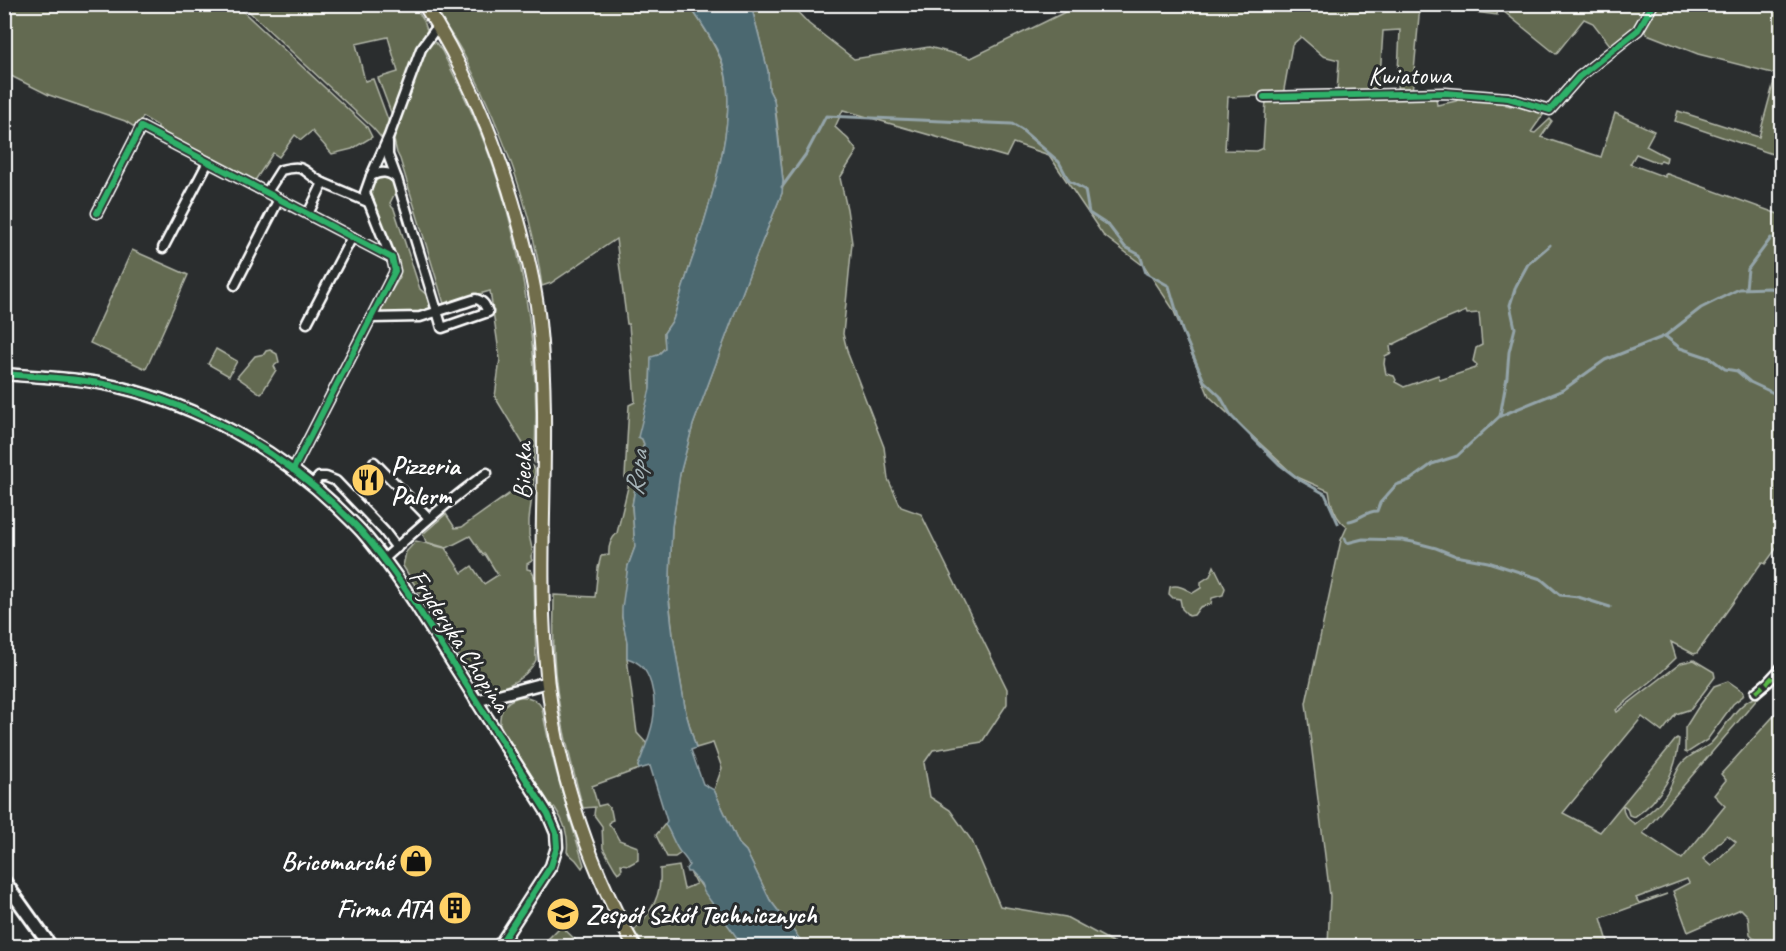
<svg xmlns="http://www.w3.org/2000/svg" width="1786" height="951" font-family="Caveat,sans-serif">
	<rect width="100%" height="100%" fill="#2a2d2e"/>
	<filter id="ink" filterUnits="userSpaceOnUse"><feTurbulence type="fractalNoise" baseFrequency=".0167" numOctaves="2"/><feDisplacementMap in="SourceGraphic" scale="12" xChannelSelector="R" yChannelSelector="G"/><feConvolveMatrix kernelMatrix="1 2 1 2 8 2 1 2 1" color-interpolation-filters="sRGB"/></filter>
	<g filter="url(#ink)">
		<!-- green -->
		<g fill="#636b51" stroke="#b1b5a8" stroke-width="1.5" fill-rule="evenodd">
			<path d="M439 4 689 5C701 22 713 41 721 60 742 111 710 203 694 254 686 276 680 298 673 320L664 333 665 348 658 355 651 358 650 389 642 439 644 444 640 458 632 506 635 547 628 566 622 617 627 642V658L637 733 647 744 638 766 639 769 592 786 598 806 606 804 611 810 613 820 610 821 609 824 613 829 619 840 638 847V860L629 865 621 864 622 869 618 873 615 869 603 848 602 826 594 815 595 807 583 808C570 759 556 707 554 656 553 636 554 615 554 595L595 597 598 568 601 556 609 555C608 546 611 539 617 533L629 483 625 477 629 405 635 402 629 324H627L616 239 551 283 542 286C532 209 501 127 466 59 458 43 446 27 437 12Z"/>
			<path d="M4 5H236L367 127 372 137 352 149 332 154 312 131 301 140 295 135 279 157 273 153 254 182 158 132V126L143 117 136 128 125 121 49 95 5 73Z"/>
			<path d="M242 5H414L424 21 427 30 393 118 378 78 398 72 388 37 356 44 365 81 373 79 390 125 384 141 373 128Z"/>
			<path d="M751 5H791L809 24 854 59 929 47 971 58 1063 13 1077 5H1420L1412 93 1397 92 1400 30 1383 31 1379 92 1337 93 1339 60 1323 56 1301 37 1292 45 1283 95 1228 97 1225 150 1256 151 1263 148 1266 100 1362 97 1436 98 1437 105 1456 101 1458 99 1475 97 1506 101V105L1511 106 1512 102 1542 111 1543 115 1531 132 1535 133 1550 119 1552 121 1541 137 1601 157 1615 113 1654 131 1646 146 1667 157 1666 162 1661 160 1659 163 1636 154 1630 164 1665 177V173L1781 215V542L1765 564 1762 562 1697 653 1694 654 1671 642 1676 658 1654 679 1616 710 1617 712 1681 663 1694 660 1714 672 1715 677 1691 709 1676 714 1662 732 1642 717 1563 813 1600 832 1677 738 1679 739C1677 771 1661 800 1634 817L1629 815 1627 808 1623 805C1623 815 1627 819 1635 824 1647 814 1660 805 1668 791 1673 782 1676 770 1683 762 1690 754 1701 751 1710 744 1723 732 1740 697 1759 697L1643 833 1682 859 1725 806 1714 795 1726 780 1721 774 1781 708V946H1762L1750 934 1748 916 1741 909 1688 932 1673 891 1689 883 1687 879 1636 898 1639 903 1667 894 1601 918 1609 945 1603 946H1328L1330 896 1306 703 1341 540 1347 527C1335 519 1331 505 1329 491L1295 476 1209 396 1173 309 1145 267 1103 235 1049 155 1013 143 1006 157 843 110 835 127 848 139 857 151 840 178 847 209 852 243 843 334 848 354 884 447 888 479 901 507 921 514 1007 689V704L982 742 933 750 924 763 930 797 950 810 972 841 1000 906 1066 917 1120 946H805L770 900 746 851 739 844 714 790 722 768 713 743 696 748 686 713 673 636 669 597 672 527 680 473 693 425 753 264 782 193 783 181 777 121 774 100 769 90 768 71ZM1466 311 1467 314 1479 313 1482 345 1476 348 1473 361 1477 365 1476 368 1440 380 1438 375 1404 387 1395 382 1396 380 1394 376 1386 374 1384 364 1385 356 1391 353 1390 346 1432 325ZM1727 835 1736 842 1711 866 1703 859Z"/>
			<path d="M1421 5H1650L1632 31 1613 49 1593 23 1584 19 1556 54 1498 7 1497 15Z"/>
			<path d="M1657 5H1781V157L1675 121 1678 111 1759 137 1776 74 1698 54 1647 34 1643 30V27Z"/>
			<path d="M431 42 436 43 442 51C452 72 463 92 472 113 518 216 543 349 534 462L495 397 500 359 490 291 444 304 400 159 397 153 393 136 426 46Z"/>
			<path d="M390 176 398 187 390 203 392 207 394 209 420 289 430 298 432 305 428 311 384 316 378 313 400 277 368 194 378 178Z"/>
			<path d="M132 250 188 275 146 369 90 343Z"/>
			<path d="M216 349 237 361 229 376 208 364Z"/>
			<path d="M270 350 277 354 279 362 274 366 276 370 261 394 237 377 255 356 264 354 266 351Z"/>
			<path d="M532 466 535 470 529 520V535L533 553 531 556 532 561 527 564V569L531 570 534 576 536 660C527 679 495 698 475 685L476 683 403 566 406 552 416 541 445 548 462 573 472 566 484 584 498 575 485 554 483 555 470 536 447 548 426 542 423 534 446 514 455 528 462 527 523 484Z"/>
			<path d="M1214 566 1225 588 1223 595 1212 598 1211 604 1200 607 1194 615 1189 616 1182 609 1180 599 1173 598 1169 594 1170 587C1178 584 1186 589 1193 593L1201 588V582L1210 576Z"/>
			<path d="M1728 681 1744 692 1743 696 1733 704 1707 740 1687 753 1685 752V728L1697 709 1714 686Z"/>
			<path d="M519 697C529 696 537 699 542 708 552 764 568 812 584 865L582 868 576 860 567 852C569 835 564 822 555 808L553 809 501 728C497 713 504 701 519 697Z"/>
			<path d="M665 824 672 834 681 853 675 857H667L656 835Z"/>
			<path d="M679 866 684 889 696 884 691 874H693L743 946H644L634 931C652 910 662 897 660 869Z"/>
			<path d="M561 926 582 946H541Z"/>
		</g>
		<!-- water -->
		<path fill="#4c6870" stroke="#94a4a9" stroke-width="1.5" d="M689 5H751L768 71 769 90 774 100 783 181 782 193 753 264 693 425 680 474 672 527 669 600 673 636 686 713 696 748 691 750 703 784 714 790 739 844 746 851 770 900 805 946H743L704 892 701 884 690 872H687L686 869 689 865C687 859 684 857 680 852 674 844 671 833 665 824L667 821 650 766 639 769 638 766C649 737 660 715 651 684 647 671 641 662 627 658V642L622 617V608L628 566 635 547 632 506 640 458 644 444 642 439 638 437 650 389 651 357 658 355 665 348 664 333 673 320C680 298 686 276 694 254 710 203 741 113 722 61 714 41 701 22 689 5Z"/>
		<g fill="none" stroke-linecap="round" stroke-linejoin="round">
			<!-- stream -->
			<g stroke="#94a4a9" stroke-width="3">
				<path d="M782 187 806 154 826 116 1012 124 1022 130 1059 162 1069 181 1085 190 1089 213 1109 226 1125 247 1140 255 1146 273 1169 286 1182 330 1204 381 1220 396 1232 417 1279 464 1300 480 1325 494 1338 523"/>
				<path d="M1746 288 1748 269 1771 238"/>
				<path d="M1665 336 1680 348 1710 358 1725 369 1737 371 1750 382 1782 397"/>
				<path d="M1500 416 1507 377 1509 352 1515 328 1510 305 1516 286 1528 264 1550 245"/>
				<path d="M1349 521C1359 520 1366 511 1377 511L1380 503 1396 485 1410 480 1432 464 1457 456 1500 416 1563 390 1605 360 1665 336 1701 308 1739 289 1769 288 1782 290"/>
				<path d="M1345 538 1347 543 1363 539 1402 540 1413 542 1436 548 1456 556 1488 562 1541 579 1560 595 1578 597 1610 607"/>
			</g>
			<defs>
				<g id="minor">
					<path d="M1264 97 1445 93 1508 98 1550 110 1579 77 1638 30 1653 4"/>
					<path d="M388 143V155L397 179"/>
					<path d="M371 176 389 136 421 49 437 27"/>
					<path d="M267 192 281 170C308 163 303 173 323 183"/>
					<path d="M97 213 141 127 392 258 395 271 293 470"/>
					<path d="M308 214 323 183 368 202"/>
					<path d="M163 248 208 162"/>
					<path d="M235 285 279 199"/>
					<path d="M371 318 420 317C439 311 458 305 476 299 483 301 485 305 488 312L442 328 437 311 397 179C389 171 381 171 371 176L365 193 391 258"/>
					<path d="M307 323 352 237"/>
					<path d="M374 462 429 518"/>
					<path d="M312 485 319 477H326L336 481 384 531 397 548"/>
					<path d="M384 559C417 529 450 499 487 473"/>
					<path d="M1756 692 1768 682 1782 667"/>
				</g>
				<g id="tertiary">
					<path d="M4 374C42 377 81 378 118 387 199 406 276 449 336 506 345 515 354 523 362 532 381 554 398 578 414 602L548 814 556 833 557 847 551 866 499 946"/>
					<path d="M476 701 548 682"/>
				</g>
				<path id="primary" d="M424 4C467 70 497 145 518 220 527 253 536 288 539 322 551 432 537 542 545 652 551 752 585 859 634 946"/>
			</defs>
			<!-- minor casing -->
			<use href="#minor" stroke="#fff" stroke-width="13"/>
			<!-- tertiary casing -->
			<use href="#tertiary" stroke="#fff" stroke-width="15"/>
			<!-- primary casing -->
			<use href="#primary" stroke="#fff" stroke-width="16"/>
			<!-- minor -->
			<use href="#minor" stroke="#2a2d2e" stroke-width="8"/>
			<!-- tertiary -->
			<use href="#tertiary" stroke="#2a2d2e" stroke-width="10"/>
			<!-- primary -->
			<use href="#primary" stroke="#716d4b" stroke-width="12"/>
			<!-- rail -->
			<g stroke="#fff" stroke-width="3">
				<path d="M4 869 59 946"/>
				<path d="M4 893 42 946"/>
			</g>
			<!-- quiet -->
			<path stroke="#58b947" stroke-width="4.5" stroke-dasharray="9 4.5" stroke-linecap="butt" d="M1756 692 1768 682 1782 667"/>
			<defs>
				<g id="cycleway">
					<path d="M1264 97 1445 93 1508 98 1550 110 1579 77 1638 30 1653 4"/>
					<path d="M97 213 141 127 392 258 395 271 293 470"/>
					<path d="M4 374C42 377 81 378 118 387 199 406 276 449 336 506 345 515 354 523 362 532 381 554 398 578 414 602L548 814 556 833 557 847 551 866 499 946"/>
				</g>
			</defs>
			<!-- cycleway casing -->
			<use href="#cycleway" stroke="#2a2d2e" stroke-width="10"/>
			<!-- cycleway -->
			<use href="#cycleway" stroke="#2db169" stroke-width="6"/>
		</g>
	</g>
	<!-- icons -->
	<defs>
		<symbol id="restaurant-disc" viewBox="-11 -11 22 22"><circle r="9.5" fill="#ffd166" stroke="#2a2d2e"/><path d="M-5-6h1v4h1v-4h1v4h1v-4h1v5L-1.5 .5V6h-2V.5L-5-1ZM5-6V6H3V1.5H1.5Q1.5-4 5-6Z" fill="#111"/></symbol>
		<symbol id="shop-disc" viewBox="-11 -11 22 22"><circle r="9.5" fill="#ffd166" stroke="#2a2d2e"/><path d="M-5-2.5h2.3a2.7 3.5 0 0 1 5.4 0H5L5.5 6h-11ZM-1.5-2.5h3a1.5 2.3 0 0 0-3 0Z" fill="#111"/></symbol>
		<symbol id="building-disc" viewBox="-11 -11 22 22"><circle r="9.5" fill="#ffd166" stroke="#2a2d2e"/><path d="M-4-6H4V6H1V3H-1V6H-4ZM-2.5-4.3h1.7v1.8h-1.7ZM.8-4.3h1.7v1.8H.8ZM-2.5-1h1.7V.8h-1.7ZM.8-1h1.7V.8H.8Z" fill="#111"/></symbol>
		<symbol id="school-disc" viewBox="-11 -11 22 22"><circle r="9.5" fill="#ffd166" stroke="#2a2d2e"/><path d="M0-5L7-2L0 1L-7-2ZM-4 1L0 2.5L4 1V4Q0 6-4 4Z" fill="#111"/></symbol>
	</defs>
	<g fill-rule="evenodd">
		<use href="#restaurant-disc" x="349" y="461" width="38" height="38"/>
		<use href="#shop-disc" x="397" y="842" width="38" height="38"/>
		<use href="#building-disc" x="436" y="889" width="38" height="38"/>
		<use href="#school-disc" x="544" y="895" width="38" height="38"/>
	</g>
	<g text-anchor="middle" stroke-width="6" stroke-linejoin="round" paint-order="stroke">
		<!-- street labels -->
		<g font-size="26" fill="#fff" stroke="#2a2d2e">
			<text x="1410" y="84">Kwiatowa</text>
			<text transform="translate(522 471) rotate(-89)" y="9">Biecka</text>
			<text transform="translate(460 640) rotate(57)" y="9">Fryderyka Chopina</text>
		</g>
		<!-- poi labels -->
		<g font-size="26" font-weight="bold" fill="#fff" stroke="#2a2d2e" text-anchor="start">
			<text x="391" y="474">Pizzeria<tspan x="391" dy="30">Palerm</tspan></text>
			<text x="393" y="870" text-anchor="end">Bricomarché</text>
			<text x="432" y="917" text-anchor="end">Firma ATA</text>
			<text x="586" y="923">Zespół Szkół Technicznych</text>
		</g>
		<!-- water labels -->
		<g font-size="27" font-style="italic" fill="#a6b4b8" stroke="#2a2d2e">
			<text transform="translate(636 473) rotate(-83)" y="9">Ropa</text>
		</g>
	</g>
	<!-- margin -->
	<rect width="1786" height="951" fill="none" stroke="#2a2d2e" stroke-width="24"/>
	<rect x="12" y="12" width="1762" height="927" fill="none" stroke="#fff" stroke-width="2" filter="url(#ink)"/>
</svg>
